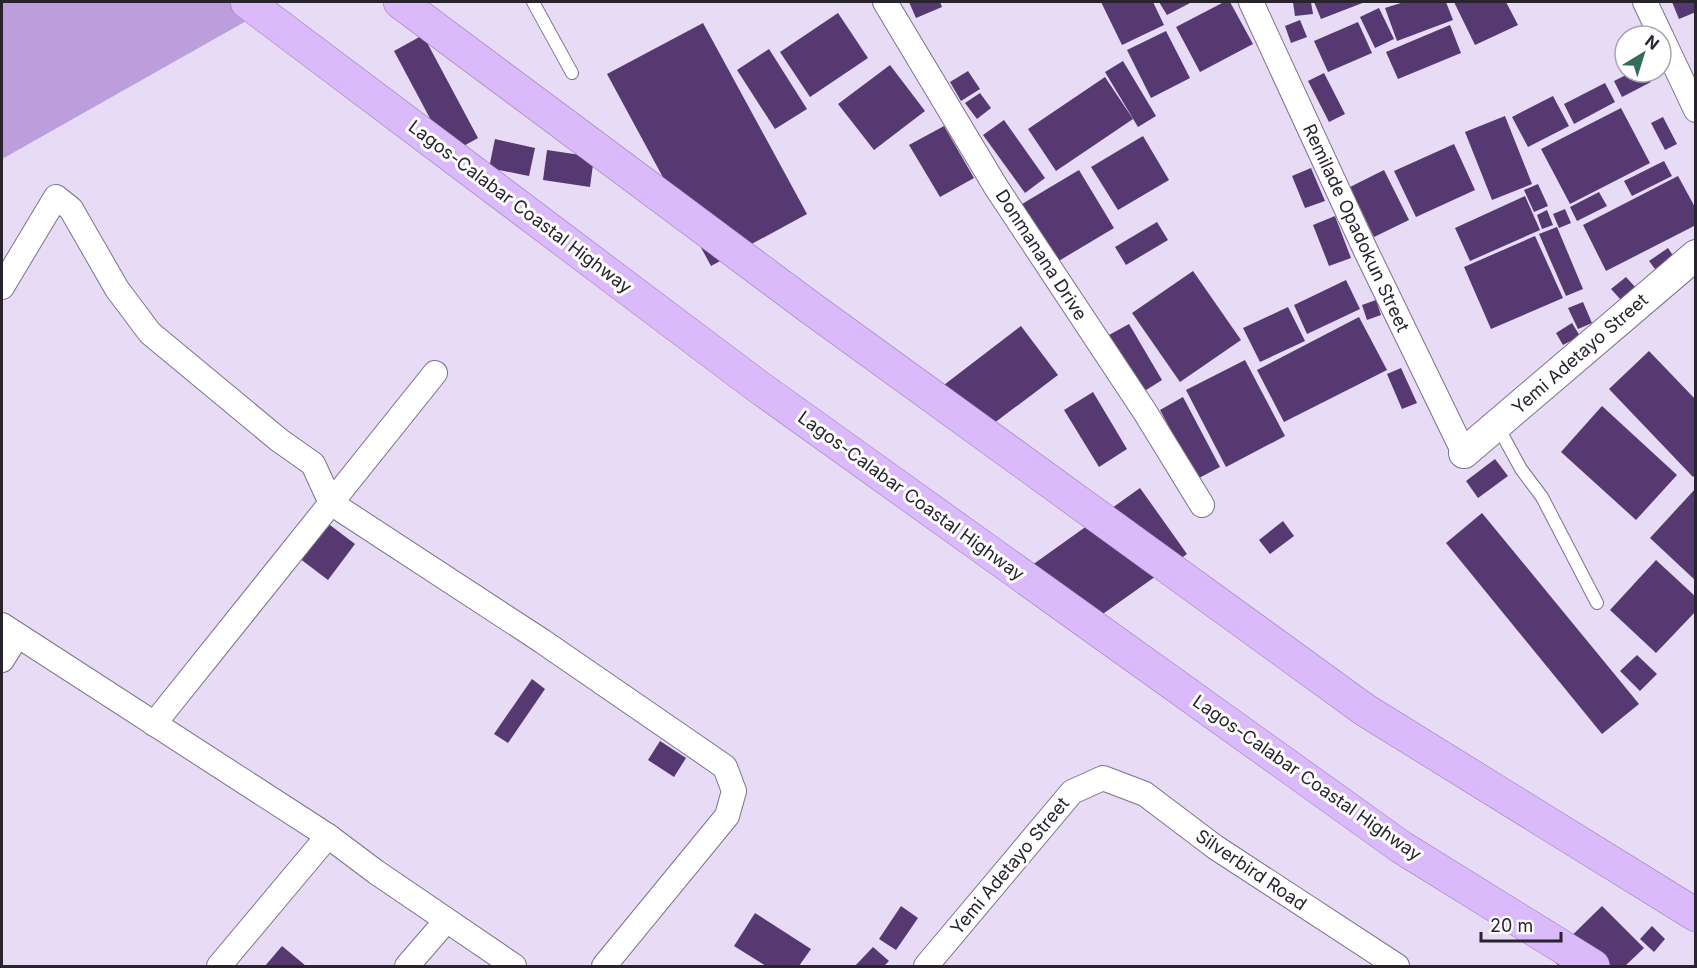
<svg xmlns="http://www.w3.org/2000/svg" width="1697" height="968" font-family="Inter,sans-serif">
	<rect width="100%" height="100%" fill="#e7dbf5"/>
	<!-- green -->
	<path fill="#bd9edd" d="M2 2H280L2 159Z"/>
	<!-- building -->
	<g fill="#563971">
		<path d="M909 2H940L942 7 916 18Z"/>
		<path d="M1101 2H1153L1164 25 1122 45Z"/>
		<path d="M1159 2H1192L1167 15Z"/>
		<path d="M1224 2H1230L1253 44 1200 72 1176 27Z"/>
		<path d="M1293 2H1311L1313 14 1295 16Z"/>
		<path d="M1314 2H1365L1321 19Z"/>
		<path d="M1404 2H1446L1453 20 1397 41 1385 8Z"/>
		<path d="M1454 2H1506L1518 25 1475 45Z"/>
		<path d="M1672 2H1696V12L1679 19Z"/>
		<path d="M1379 8 1394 39 1375 48 1360 17Z"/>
		<path d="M838 13 868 58 810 97 780 52Z"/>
		<path d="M1300 20 1307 37 1291 43 1285 26Z"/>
		<path d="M1358 22 1372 53 1328 72 1314 41Z"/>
		<path d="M703 23 807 214 711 266 607 74Z"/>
		<path d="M1450 25 1461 53 1398 79 1386 52Z"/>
		<path d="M1166 31 1190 78 1151 98 1127 50Z"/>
		<path d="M423 35 478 138 449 154 394 51Z"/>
		<path d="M769 49 807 109 775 129 737 70Z"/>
		<path d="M1123 61 1156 116 1138 127 1105 72Z"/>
		<path d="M890 65 925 111 874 150 838 104Z"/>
		<path d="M968 71 980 89 961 101 950 82Z"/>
		<path d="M1632 72H1646L1651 82 1622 97 1614 81Z"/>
		<path d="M1324 73 1345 114 1329 122 1308 81Z"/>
		<path d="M1105 77 1133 119 1056 171 1028 129Z"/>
		<path d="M1605 83 1615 102 1574 124 1564 104Z"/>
		<path d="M980 93 991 108 977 119 965 103Z"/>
		<path d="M1553 96 1569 126 1528 147 1512 117Z"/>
		<path d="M1621 108 1650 163 1570 204 1541 149Z"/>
		<path d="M1505 116 1532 184 1492 200 1465 132Z"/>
		<path d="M1663 117 1677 144 1665 150 1651 123Z"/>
		<path d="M1004 120 1045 178 1025 193 983 135Z"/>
		<path d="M944 126 974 178 940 197 909 145Z"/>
		<path d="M1143 136 1169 180 1118 210 1091 167Z"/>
		<path d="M495 139 535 148 529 176 489 168Z"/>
		<path d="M1454 144 1475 190 1416 217 1394 171Z"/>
		<path d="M547 150 594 157 590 187 543 180Z"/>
		<path d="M1664 161 1672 176 1632 196 1624 181Z"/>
		<path d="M1311 168 1325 201 1305 208 1292 176Z"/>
		<path d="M1079 170 1114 228 1057 262 1022 204Z"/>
		<path d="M1384 170 1409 220 1374 237 1350 187Z"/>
		<path d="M1678 176 1696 209V225L1606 271 1583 225Z"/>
		<path d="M1538 184 1548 206 1534 212 1524 190Z"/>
		<path d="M1599 192 1607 206 1577 221 1570 207Z"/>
		<path d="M1525 196 1540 230 1470 261 1455 228Z"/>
		<path d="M1565 209 1571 223 1559 228 1553 214Z"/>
		<path d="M1547 210 1553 225 1542 229 1537 215Z"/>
		<path d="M1335 216 1351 258 1329 266 1313 225Z"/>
		<path d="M1157 222 1168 240 1126 265 1115 247Z"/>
		<path d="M1557 227 1583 289 1566 296 1539 234Z"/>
		<path d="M1535 236 1563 298 1491 329 1464 267Z"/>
		<path d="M1668 248 1674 257 1655 269 1649 261Z"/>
		<path d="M1193 271 1241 340 1180 382 1132 313Z"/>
		<path d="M1626 277 1636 288 1621 300 1611 289Z"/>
		<path d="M1346 280 1360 309 1307 334 1294 305Z"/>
		<path d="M1376 300 1381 315 1367 320 1362 305Z"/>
		<path d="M1583 302 1592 323 1578 329 1568 308Z"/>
		<path d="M1288 307 1305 341 1260 362 1243 328Z"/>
		<path d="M1359 317 1387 370 1284 422 1257 370Z"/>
		<path d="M1572 323 1580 336 1563 345 1556 333Z"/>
		<path d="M1129 324 1162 380 1143 392 1109 335Z"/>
		<path d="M1021 326 1058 375 977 436 940 388Z"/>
		<path d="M1649 351 1696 400V474L1693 477 1609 389Z"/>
		<path d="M1245 360 1285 436 1226 467 1186 390Z"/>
		<path d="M1401 368 1417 403 1402 409 1387 374Z"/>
		<path d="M1093 392 1127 449 1099 467 1064 410Z"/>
		<path d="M1183 397 1220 467 1197 479 1160 410Z"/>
		<path d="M1602 406 1677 475 1636 520 1561 452Z"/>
		<path d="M1495 459 1508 476 1478 498 1466 481Z"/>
		<path d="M1140 488 1187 554 1076 633 1028 568Z"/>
		<path d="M1696 488V581L1650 538Z"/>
		<path d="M1482 513 1639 704 1602 734 1446 543Z"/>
		<path d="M1283 521 1294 536 1270 554 1259 540Z"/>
		<path d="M326 522 355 544 328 580 299 558Z"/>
		<path d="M1656 560 1696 597V611L1656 653 1610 610Z"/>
		<path d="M1637 655 1657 674 1640 691 1620 671Z"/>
		<path d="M532 679 545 689 508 743 494 734Z"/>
		<path d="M660 741 686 758 674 777 648 760Z"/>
		<path d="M901 906 918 918 896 950 879 939Z"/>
		<path d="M1602 906 1644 948 1625 966H1559L1550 957Z"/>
		<path d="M755 913 811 949 799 966H766L734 946Z"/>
		<path d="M1652 926 1665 939 1654 952 1640 939Z"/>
		<path d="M282 946 306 966H265Z"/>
		<path d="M873 947 889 961 884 966H855Z"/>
	</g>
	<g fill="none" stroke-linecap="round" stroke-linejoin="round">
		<defs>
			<g id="service">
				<path d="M533 2 572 73"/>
				<path d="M1497 425 1521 469 1542 497 1597 603"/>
			</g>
			<g id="minor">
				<path d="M885 2 996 187 1145 412 1202 505"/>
				<path d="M1251 2 1365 249 1464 453"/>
				<path d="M1645 2 1661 36"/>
				<path d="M1661 36 1696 110"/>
				<path d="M2 287 56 197 71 209 117 289 150 333 279 440 313 464 331 503 542 641 725 767 734 791 727 816 604 966"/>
				<path d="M2 625 328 836 376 872 514 966"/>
				<path d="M2 660 17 636"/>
				<path d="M154 724 435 373"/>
				<path d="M219 966 328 836"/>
				<path d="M407 966 446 921"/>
				<path d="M926 966 1072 792 1103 778 1145 794 1215 847 1397 966"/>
			</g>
			<path id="tertiary" d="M1464 453 1696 255"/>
			<g id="trunk">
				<path d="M247 2 756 385 1401 847 1593 966"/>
				<path d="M400 2 808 306 1365 710 1696 915"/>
			</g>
		</defs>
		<!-- service casing -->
		<use href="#service" stroke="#7d728a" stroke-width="14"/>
		<!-- minor casing -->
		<use href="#minor" stroke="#7d728a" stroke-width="26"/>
		<!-- tertiary casing -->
		<use href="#tertiary" stroke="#7d728a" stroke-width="32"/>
		<!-- trunk casing -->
		<use href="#trunk" stroke="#9679b2" stroke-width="34"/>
		<!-- service -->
		<use href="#service" stroke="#fff" stroke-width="12"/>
		<!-- minor -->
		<use href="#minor" stroke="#fff" stroke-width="24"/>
		<!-- tertiary -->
		<use href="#tertiary" stroke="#fff" stroke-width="30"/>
		<!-- trunk -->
		<use href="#trunk" stroke="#dabafa" stroke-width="33"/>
	</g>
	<g text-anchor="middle" stroke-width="6" stroke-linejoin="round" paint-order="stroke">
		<!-- street labels -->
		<g font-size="18" fill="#28232d" stroke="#fff">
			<text transform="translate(520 207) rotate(37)" y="6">Lagos-Calabar Coastal Highway</text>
			<text transform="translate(1356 228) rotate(65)" y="6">Remilade Opadokun Street</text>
			<text transform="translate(1041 255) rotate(57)" y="6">Donmanana Drive</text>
			<text transform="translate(1580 354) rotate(-41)" y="6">Yemi Adetayo Street</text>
			<text transform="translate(911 496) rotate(36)" y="6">Lagos-Calabar Coastal Highway</text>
			<text transform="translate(1307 778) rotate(35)" y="6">Lagos-Calabar Coastal Highway</text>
			<text transform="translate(1010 866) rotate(-50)" y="6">Yemi Adetayo Street</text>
			<text transform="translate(1251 870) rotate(34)" y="6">Silverbird Road</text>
		</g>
	</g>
	<!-- border -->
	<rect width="1697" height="968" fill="none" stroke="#28232d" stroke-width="6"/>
	<!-- north arrow -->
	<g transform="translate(1643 54) rotate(38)"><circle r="28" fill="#ffffff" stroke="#a9a7ab" stroke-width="1.5"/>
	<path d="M0-4.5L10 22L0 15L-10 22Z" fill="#326f59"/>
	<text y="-9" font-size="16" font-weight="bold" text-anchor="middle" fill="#28232d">N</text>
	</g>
	<!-- scale -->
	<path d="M1481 932v9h80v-9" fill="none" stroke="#28232d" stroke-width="3"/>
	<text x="1490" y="932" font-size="18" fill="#28232d" stroke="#ffffff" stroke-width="4.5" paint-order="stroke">20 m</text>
</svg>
